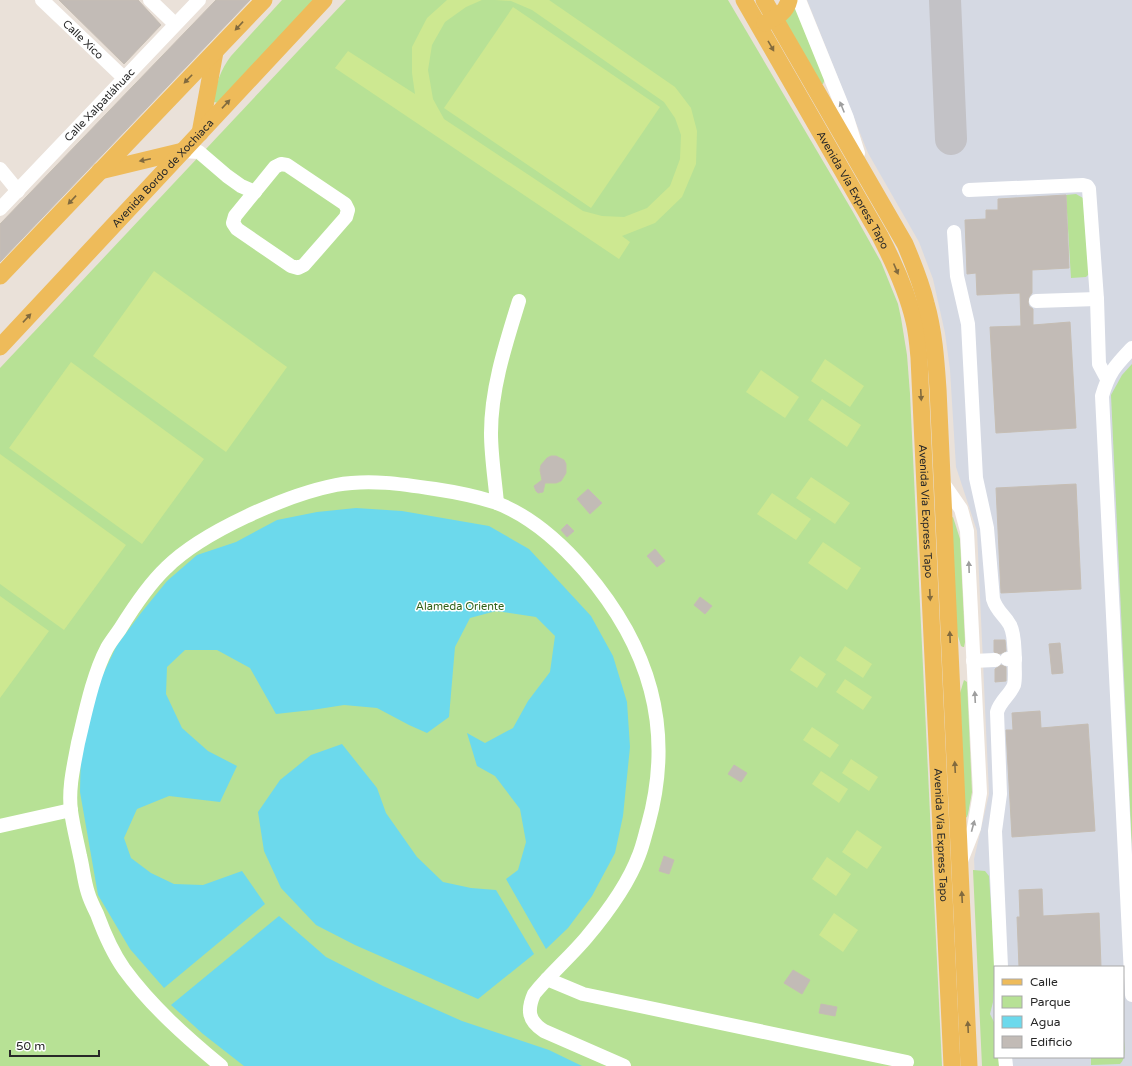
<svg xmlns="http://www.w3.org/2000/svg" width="1132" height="1066" font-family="'Varela Round',sans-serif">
	<rect width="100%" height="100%" fill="#eae1d9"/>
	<!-- airport -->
	<path fill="#d5d9e3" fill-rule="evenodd" d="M807 0H1132V1066H984L974 859 989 794 977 531 956 467 950 370 945 333 933 279 919 242 868 153ZM995 967H1123V1057H995Z"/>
	<!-- green -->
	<g fill="#b7e195">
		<path d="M282 0H315L218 103 214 102C215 85 221 69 231 56Z"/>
		<path d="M346 0H728L853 212 881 262 898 304 901 318 907 355 910 394 942 1066H0V368Z"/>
		<path d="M795 6 825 79 823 84H820L784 21Z"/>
		<path d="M1076 194 1083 198 1089 274 1086 277 1071 278 1066 195Z"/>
		<path d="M1132 364V850L1111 395 1122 375Z"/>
		<path d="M953 517 960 539 965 642 964 647H963L961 646 954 623 951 518Z"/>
		<path d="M964 680 967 682 972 792 968 814 967 817 965 818 960 693Z"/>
		<path d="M973 870 985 871 989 876 995 967 993 1002 990 1014 995 1024V1057H1001V1066H982Z"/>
		<path d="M1123 1037H1124C1124 1046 1127 1058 1120 1064L1091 1065V1057H1123Z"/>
	</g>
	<!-- pitch -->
	<g fill="#cde891">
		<path d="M447 0H482L466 7 445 22 432 45 428 70 433 99 444 119 583 211 602 216 624 217 647 208 670 186 680 159 681 135 675 118 664 102 532 10 511 1 495 0H549L675 87 691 108 697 131 696 164 682 197 655 223 622 236 630 242 619 259 335 68 348 51 415 94 412 73V47L427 18Z"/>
		<path d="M513 7 660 107 591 208 444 108Z"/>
		<path d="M154 271 287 367 226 452 93 356Z"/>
		<path d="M825 359 864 386 850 407 811 381Z"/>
		<path d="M71 362 204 459 142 544 9 448Z"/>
		<path d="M761 370 799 397 785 418 746 392Z"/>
		<path d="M822 399 861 425 847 447 808 420Z"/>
		<path d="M0 454 126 545 64 630 0 584Z"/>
		<path d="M811 477 850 503 835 524 796 498Z"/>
		<path d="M772 493 811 519 796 540 757 514Z"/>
		<path d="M823 542 861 568 847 590 808 563Z"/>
		<path d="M0 596 49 631 0 698Z"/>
		<path d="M845 646 872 664 863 678 836 660Z"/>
		<path d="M800 656 826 674 817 688 790 670Z"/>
		<path d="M845 679 872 697 863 710 836 692Z"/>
		<path d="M812 727 839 745 830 758 803 740Z"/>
		<path d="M851 759 878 777 869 791 842 773Z"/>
		<path d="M821 771 848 789 839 803 812 784Z"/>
		<path d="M857 830 882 847 867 869 842 852Z"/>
		<path d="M827 857 851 874 836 896 812 879Z"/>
		<path d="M834 913 858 930 843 952 819 935Z"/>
	</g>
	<!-- water -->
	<g fill="#6cd9ec">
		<path d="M356 508 402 511 489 526 529 549 591 616 613 656 627 702 630 747 623 816 615 853 592 896 568 928 546 949 506 879 518 870 526 842 520 809 495 776 477 766 467 733 485 743 513 728 528 701 550 672 555 636 536 617 496 611 470 618 455 647 449 717 427 733 409 725 377 708 344 705 312 710 276 714 250 668 217 650H185L167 667 166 694 182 728 208 751 237 766 220 802 169 796 137 809 124 838 131 858 151 873 174 884 203 885 242 871 265 904 164 988 130 949 98 895 80 792 81 743 95 691 117 645 141 613 167 581 197 555 236 542 277 520 317 512Z"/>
		<path d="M342 744 377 788 386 813 417 857 443 882 471 888 496 890 534 954 478 999 355 945 316 925 281 888 264 851 258 812 280 780 311 755Z"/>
		<path d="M279 916 326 957 383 986 462 1021 549 1050 582 1066H244L203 1034 171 1005Z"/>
	</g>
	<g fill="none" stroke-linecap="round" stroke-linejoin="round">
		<!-- taxiway -->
		<path stroke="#c3c2c6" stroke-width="32" d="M945 0 951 139"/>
	</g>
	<!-- building -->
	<g fill="#c2bbb6" stroke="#c5bdb3">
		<path d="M59 0H138L161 25 124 64Z"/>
		<path d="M216 0H250L0 262V224Z"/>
		<path d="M1066 195 1069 268 1032 270V293L1029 297 1028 302 1029 306 1033 309V325L1070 322 1076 428 996 433 990 327 1021 326 1020 293 977 295 976 273 967 274 965 220 986 219V210H998V199Z"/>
		<path d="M551 456H556L564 460 566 464V473L561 481 556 483H545L543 492 538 493 536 491 534 486 542 480 540 470 541 465 547 458Z"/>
		<path d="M1076 484 1081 589 1001 593 996 488Z"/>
		<path d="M588 489 602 503 590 514 577 499Z"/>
		<path d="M567 524 574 531 567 537 561 530Z"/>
		<path d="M655 549 665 561 657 567 647 556Z"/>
		<path d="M700 597 712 606 705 614 694 605Z"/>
		<path d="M994 640H1005L1006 651 1000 654 994 652Z"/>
		<path d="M1060 643 1063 673 1052 674 1049 644Z"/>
		<path d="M1001 665 1006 667V681L995 682V669Z"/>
		<path d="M1040 711 1041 728 1088 724 1095 831 1012 837 1006 730H1013L1012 713Z"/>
		<path d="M734 765 747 773 741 782 728 774Z"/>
		<path d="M664 856 674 860 669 874 659 871Z"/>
		<path d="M1042 889 1043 916 1099 913 1101 967H1019L1017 917H1020L1019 890Z"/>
		<path d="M793 970 810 980 802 994 784 983Z"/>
		<path d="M821 1004 837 1007 835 1016 819 1013Z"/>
	</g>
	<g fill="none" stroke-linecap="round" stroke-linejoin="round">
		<!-- minor -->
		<g stroke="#fff" stroke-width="14">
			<path id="s1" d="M42 0 124 78"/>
			<path d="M150 0 175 24"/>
			<path d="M799 0 847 118 858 153"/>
			<path d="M183 151 199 152 227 176 241 186 255 192"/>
			<path d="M281 164 287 165 345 204 348 210 346 217 304 265 298 268 291 266 237 229 233 223 235 216 275 167Z"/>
			<path d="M0 169 18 191"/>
			<path d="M969 190 1083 185 1087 186 1089 189 1097 299 1099 364 1107 379"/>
			<path id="s2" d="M0 209 199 0"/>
			<path d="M954 232 957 276 968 324 976 478 987 528 993 599C997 612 1004 614 1010 625 1015 635 1014 647 1015 659"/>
			<path d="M1036 301 1097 299"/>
			<path d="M1132 348C1115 366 1109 372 1102 396L1132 995"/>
			<path d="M943 483 961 509 967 531 980 793 974 828 961 861"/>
			<path d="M497 503C495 480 491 456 491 433 491 388 506 343 519 301"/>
			<path d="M973 661 995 660"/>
			<path d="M0 826 71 810"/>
			<path d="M1001 967 995 831 1000 794 997 712C1000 701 1010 695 1014 685 1016 677 1014 667 1015 659H1007"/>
			<path d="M547 979 583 994 907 1062"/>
			<path d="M1005 1057 1006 1066"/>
			<path d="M221 1066C186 1037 151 1006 124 969 112 952 104 933 97 914 94 908 90 900 88 893 84 881 83 868 80 856 77 841 73 826 71 811 68 788 74 765 78 743 85 714 93 674 107 648 111 641 116 635 120 629 133 608 148 585 166 568 202 532 286 495 336 485 369 479 402 484 435 489 455 492 475 496 494 502 530 515 560 542 585 571 649 646 675 728 648 825 645 835 643 845 639 855 628 885 607 913 586 938 570 957 550 974 534 994 527 1010 528 1021 544 1031L624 1066"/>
		</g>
		<!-- major -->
		<g stroke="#eebb5a" stroke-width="17">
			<path id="s3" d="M744 0 880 236C894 263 907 291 914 321 917 333 918 346 919 358L952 1066"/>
			<path d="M764 0 905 244C913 263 921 282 926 303 934 331 936 360 938 389L969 1066"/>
			<path d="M765 23C776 17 786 13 789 0"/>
			<path d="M200 133 215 52"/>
			<path d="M100 171 183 151"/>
			<path d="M0 276 264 0"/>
			<path id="s4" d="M0 347 324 0"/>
		</g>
	</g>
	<!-- one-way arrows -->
	<defs><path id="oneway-solid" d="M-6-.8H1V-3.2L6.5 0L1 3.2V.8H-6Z"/></defs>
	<g fill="#816a3e">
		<use href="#oneway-solid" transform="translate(239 26) rotate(133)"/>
		<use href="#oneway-solid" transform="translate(771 46) rotate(60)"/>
		<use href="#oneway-solid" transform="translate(188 79) rotate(134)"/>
		<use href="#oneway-solid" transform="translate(226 104) rotate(-47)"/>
		<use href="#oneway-solid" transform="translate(145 160) rotate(168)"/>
		<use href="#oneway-solid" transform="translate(72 200) rotate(133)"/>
		<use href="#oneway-solid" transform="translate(896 269) rotate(67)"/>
		<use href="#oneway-solid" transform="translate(27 318) rotate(-47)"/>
		<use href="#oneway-solid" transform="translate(921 395) rotate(87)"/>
		<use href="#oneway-solid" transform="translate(930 595) rotate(87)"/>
		<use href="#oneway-solid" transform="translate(950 637) rotate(-92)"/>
		<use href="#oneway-solid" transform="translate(955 767) rotate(-93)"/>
		<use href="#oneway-solid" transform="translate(962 897) rotate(-93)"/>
		<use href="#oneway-solid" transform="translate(968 1027) rotate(-93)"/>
	</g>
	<g fill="#9e9e9e">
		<use href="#oneway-solid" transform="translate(842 107) rotate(-112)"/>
		<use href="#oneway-solid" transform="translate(969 567) rotate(-92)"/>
		<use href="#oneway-solid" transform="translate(975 697) rotate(-93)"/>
		<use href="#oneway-solid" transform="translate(973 826) rotate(-75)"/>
	</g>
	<g text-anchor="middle" stroke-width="3" stroke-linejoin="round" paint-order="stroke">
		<!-- street labels -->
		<g font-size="11" fill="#282828" stroke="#fff">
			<text dy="4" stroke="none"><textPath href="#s1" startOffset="57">Calle Xico</textPath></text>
			<text dy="4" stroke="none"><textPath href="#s2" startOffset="144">Calle Xalpatláhuac</textPath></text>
			<text dy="4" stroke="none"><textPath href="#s4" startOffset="238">Avenida Bordo de Xochiaca</textPath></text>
			<text dy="4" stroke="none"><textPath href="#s3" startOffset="219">Avenida Vía Express Tapo</textPath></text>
			<text dy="4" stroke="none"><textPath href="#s3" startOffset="555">Avenida Vía Express Tapo</textPath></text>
			<text dy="4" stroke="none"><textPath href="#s3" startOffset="879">Avenida Vía Express Tapo</textPath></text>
		</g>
		<!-- park labels -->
		<g font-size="11" fill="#31631a" stroke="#fff">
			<text x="460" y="610">Alameda Oriente</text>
		</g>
	</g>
	<!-- legend -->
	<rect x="994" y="966" width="130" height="92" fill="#ffffff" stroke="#a9a9a9"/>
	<rect x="1002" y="979" width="20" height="6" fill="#eebb5a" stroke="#a9a9a9"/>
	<text x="1030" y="986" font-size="12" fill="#282828">Calle</text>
	<rect x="1002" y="996" width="20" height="12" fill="#b7e195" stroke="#a9a9a9"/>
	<text x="1030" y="1006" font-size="12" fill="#282828">Parque</text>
	<rect x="1002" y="1016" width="20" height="12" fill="#6cd9ec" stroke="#a9a9a9"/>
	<text x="1030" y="1026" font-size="12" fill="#282828">Agua</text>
	<rect x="1002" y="1036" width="20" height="12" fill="#c2bbb6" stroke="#a9a9a9"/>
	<text x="1030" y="1046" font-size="12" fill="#282828">Edificio</text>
	<!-- scale -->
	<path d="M10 1050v6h89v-6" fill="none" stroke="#282828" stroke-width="2"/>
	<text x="16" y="1050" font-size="12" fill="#282828" stroke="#ffffff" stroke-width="3" paint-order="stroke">50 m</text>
</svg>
